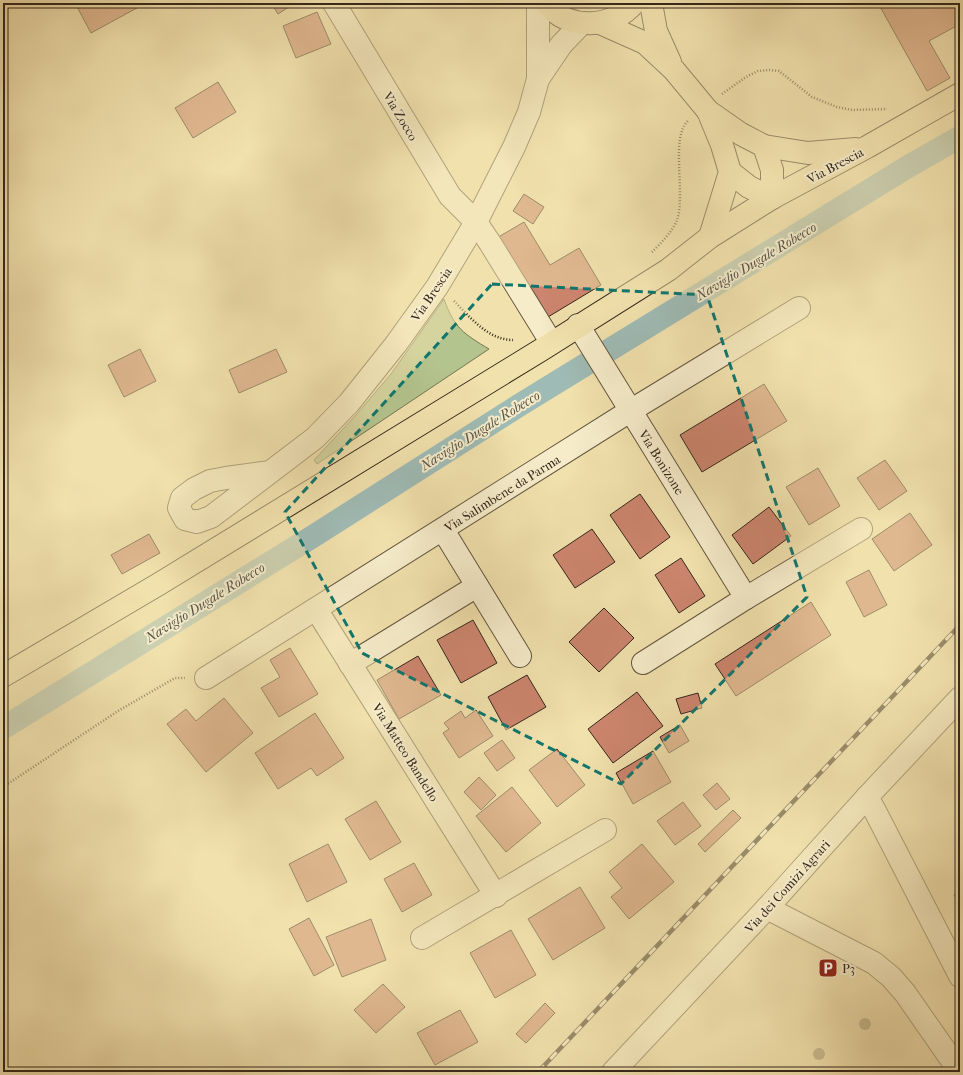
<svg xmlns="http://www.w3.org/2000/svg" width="963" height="1075" font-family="'IM FELL French Canon',serif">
	<rect width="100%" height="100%" fill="#f1e1ad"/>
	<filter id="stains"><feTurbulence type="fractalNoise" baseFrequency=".005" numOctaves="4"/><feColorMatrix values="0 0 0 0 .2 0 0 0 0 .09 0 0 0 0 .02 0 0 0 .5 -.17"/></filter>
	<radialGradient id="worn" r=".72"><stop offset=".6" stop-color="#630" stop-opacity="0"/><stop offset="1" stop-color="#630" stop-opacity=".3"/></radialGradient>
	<!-- green -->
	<path fill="#b4c48e" stroke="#747654" d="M444 299C454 328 464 334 489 349L317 464 314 460 356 415 391 374Z"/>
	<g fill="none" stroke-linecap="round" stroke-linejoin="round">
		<!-- canal -->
		<path stroke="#9fbbb5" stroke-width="23" d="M3 728 312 537 518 406 909 166 960 137"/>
	</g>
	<!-- building -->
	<g fill="#cc856e" stroke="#34271b">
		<path d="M3 3H18L3 11Z"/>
		<path d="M75 3H146L91 33Z"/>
		<path d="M271 3H295L278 14Z"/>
		<path d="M878 3H960V24L929 41 950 78 927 91Z"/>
		<path d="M317 12 331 44 296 58 283 26Z"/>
		<path d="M218 82 236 112 193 138 175 108Z"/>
		<path d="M524 194 544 207 533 224 513 211Z"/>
		<path d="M524 222 550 265 579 248 601 285 543 320 495 239Z"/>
		<path d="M140 349 156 381 124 397 108 365Z"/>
		<path d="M276 349 287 372 239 393 229 370Z"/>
		<path d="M764 384 787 421 702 472 680 435Z"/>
		<path d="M885 460 907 491 879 510 857 478Z"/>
		<path d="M818 468 840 506 809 525 786 487Z"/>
		<path d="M640 494 670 537 640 559 610 515Z"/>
		<path d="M769 507 791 536 753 564 732 535Z"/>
		<path d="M910 513 932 545 894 571 872 539Z"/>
		<path d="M592 529 615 562 575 588 553 555Z"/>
		<path d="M149 534 160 553 122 574 111 555Z"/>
		<path d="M681 558 705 596 679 613 655 575Z"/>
		<path d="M869 570 887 605 864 617 846 582Z"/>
		<path d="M811 602 831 635 736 696 715 664Z"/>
		<path d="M604 608 634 638 599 672 569 642Z"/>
		<path d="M473 620 497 663 461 683 437 640Z"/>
		<path d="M290 648 318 694 279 717 261 688 280 677 270 660Z"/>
		<path d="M418 656 441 695 399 719 377 680Z"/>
		<path d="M527 675 546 707 506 730 488 697Z"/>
		<path d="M637 692 663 726 613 763 588 729Z"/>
		<path d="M698 693 702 708 681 714 676 699Z"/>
		<path d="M224 698 253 733 206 772 167 724 186 709 196 721Z"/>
		<path d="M476 710 493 736 459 758 443 733 449 729 444 723 461 711 465 718Z"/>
		<path d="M315 713 344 758 317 776 311 768 278 789 255 753Z"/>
		<path d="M680 725 689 741 669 753 660 737Z"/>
		<path d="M502 740 515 758 497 771 484 753Z"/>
		<path d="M557 749 585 785 557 807 529 770Z"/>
		<path d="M653 751 671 782 633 804 616 773Z"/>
		<path d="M479 777 496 795 481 810 464 792Z"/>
		<path d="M717 783 730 799 716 810 703 795Z"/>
		<path d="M512 787 541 823 506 852 476 816Z"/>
		<path d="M376 801 401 842 370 860 345 819Z"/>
		<path d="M683 802 701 826 675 845 657 821Z"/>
		<path d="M733 810 741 818 705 852 698 844Z"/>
		<path d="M328 844 347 882 307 902 289 864Z"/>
		<path d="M642 844 674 882 629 919 611 897 622 888 609 872Z"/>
		<path d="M414 863 432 895 402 912 384 879Z"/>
		<path d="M580 887 605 928 553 960 528 919Z"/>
		<path d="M960 891V905L954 895Z"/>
		<path d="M309 918 334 965 314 976 289 929Z"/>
		<path d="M371 919 386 960 342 977 326 937Z"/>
		<path d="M511 930 536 975 495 998 470 953Z"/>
		<path d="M383 984 405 1007 376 1033 354 1010Z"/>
		<path d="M545 1003 555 1013 526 1043 516 1034Z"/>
		<path d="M460 1010 478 1042 435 1065 417 1033Z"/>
	</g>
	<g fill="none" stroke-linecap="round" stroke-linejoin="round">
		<defs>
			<g id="minor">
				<path d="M334 3 450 196 476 222 490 243 551 342"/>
				<path d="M538 79 561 45 582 23"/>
				<path d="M578 325 746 598"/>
				<path d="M270 472 226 478 210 481 194 489 182 498 179 508 185 519 197 522 211 517 315 438 349 403 396 344 437 287 476 222 514 147 529 112 538 79V3"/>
				<path d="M443 530 520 656"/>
				<path d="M316 609 496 896"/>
				<path d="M643 663 746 598 861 529"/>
				<path d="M350 664 477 586"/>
				<path d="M206 678 630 411 799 308"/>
				<path d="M867 797 875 811 960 976"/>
				<path d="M767 908 874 963 891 977 905 993 960 1072"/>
				<path d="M422 938 605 830"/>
				<path d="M613 1072 767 908 867 797 960 698"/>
			</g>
			<g id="major">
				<path d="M546 3C567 31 613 29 634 3"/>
				<path d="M651 3 656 31 670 62"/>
				<path d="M600 23 645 43 674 70 708 111 741 134 764 146 808 153 856 149"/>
				<path d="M708 111 722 145 730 172 710 237"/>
				<path d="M764 146 772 170V198"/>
				<path d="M730 172 749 187 772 198"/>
				<path d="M3 676 159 584 541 350 668 270 710 237 772 198 867 147 960 94"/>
			</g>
		</defs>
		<!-- minor casing -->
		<use href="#minor" stroke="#635640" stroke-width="24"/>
		<!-- major casing -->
		<use href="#major" stroke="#34271b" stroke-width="24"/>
		<!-- path -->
		<g stroke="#34271b" stroke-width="2.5" stroke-dasharray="1 2" stroke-linecap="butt">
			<path d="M722 94 746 77 758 71 769 70 779 71 812 97 837 107 852 110 887 109"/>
			<path d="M652 252C660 244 673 231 677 220 686 194 670 137 688 121"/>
			<path d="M454 301C470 317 488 340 513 340"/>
			<path d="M3 787 118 711 175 678H185"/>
		</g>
		<!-- minor -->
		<use href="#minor" stroke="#f6ecca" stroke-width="22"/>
		<!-- major -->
		<use href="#major" stroke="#f1e1ad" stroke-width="22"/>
		<defs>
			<path id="rail" d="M538 1072 960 625"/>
		</defs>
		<!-- rail casing -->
		<use href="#rail" stroke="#34271b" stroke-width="4.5"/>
		<!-- rail -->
		<use href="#rail" stroke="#f6ecca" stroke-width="3" stroke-dasharray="9" stroke-linecap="butt"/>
	</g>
	<!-- trees -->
	<g fill="#9b906d">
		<circle cx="865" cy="1024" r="6"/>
		<circle cx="819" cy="1054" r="6"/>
	</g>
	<!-- marked area -->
	<path d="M0 0H963V1075H0ZM492 284 707 295 807 597 621 784 362 653 285 512Z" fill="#f1e1ad" fill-opacity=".55" fill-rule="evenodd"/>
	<path fill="none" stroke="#0f766e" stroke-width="3" stroke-dasharray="8 5" stroke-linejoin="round" d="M492 284 707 295 807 597 621 784 362 653 285 512Z"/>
	<!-- icons -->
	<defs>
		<symbol id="parking-square" viewBox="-11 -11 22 22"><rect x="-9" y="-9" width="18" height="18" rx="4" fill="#8f2418" stroke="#f6ecca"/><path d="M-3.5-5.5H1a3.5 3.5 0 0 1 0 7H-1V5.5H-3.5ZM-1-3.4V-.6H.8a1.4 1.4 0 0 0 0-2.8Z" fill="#fff"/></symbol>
	</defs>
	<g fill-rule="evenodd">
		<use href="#parking-square" x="817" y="957" width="22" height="22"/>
	</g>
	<g text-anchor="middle" stroke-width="4" stroke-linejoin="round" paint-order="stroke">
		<!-- street labels -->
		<g font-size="13" fill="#34271b" stroke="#f6ecca">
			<text transform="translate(401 116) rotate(59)" y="5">Via Zocco</text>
			<text transform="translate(835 165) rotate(-28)" y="5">Via Brescia</text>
			<text transform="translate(431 294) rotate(-56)" y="5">Via Brescia</text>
			<text transform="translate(662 462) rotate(58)" y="5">Via Bonizone</text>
			<text transform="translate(502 493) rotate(-32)" y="5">Via Salimbene da Parma</text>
			<text transform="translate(406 752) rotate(58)" y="5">Via Matteo Bandello</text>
			<text transform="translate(787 886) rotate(-48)" y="5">Via dei Comizi Agrari</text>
		</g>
		<!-- poi labels -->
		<g font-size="13" fill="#34271b" stroke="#f6ecca" text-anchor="start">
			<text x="842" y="973">P3</text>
		</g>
		<!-- water labels -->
		<g font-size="14" font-style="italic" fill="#545349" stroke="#f6ecca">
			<text transform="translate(756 261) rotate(-31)" y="5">Naviglio Dugale Robecco</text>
			<text transform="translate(480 430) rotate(-32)" y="5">Naviglio Dugale Robecco</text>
			<text transform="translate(205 602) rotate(-32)" y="5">Naviglio Dugale Robecco</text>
		</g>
	</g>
	<!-- margin -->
	<rect width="963" height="1075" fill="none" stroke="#f1e1ad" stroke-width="16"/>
	<rect x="4" y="4" width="955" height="1067" fill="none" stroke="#34271b" stroke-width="2"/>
	<rect x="8" y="8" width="947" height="1059" fill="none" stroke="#34271b"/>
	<rect width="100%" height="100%" filter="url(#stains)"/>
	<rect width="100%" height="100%" fill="url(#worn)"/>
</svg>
